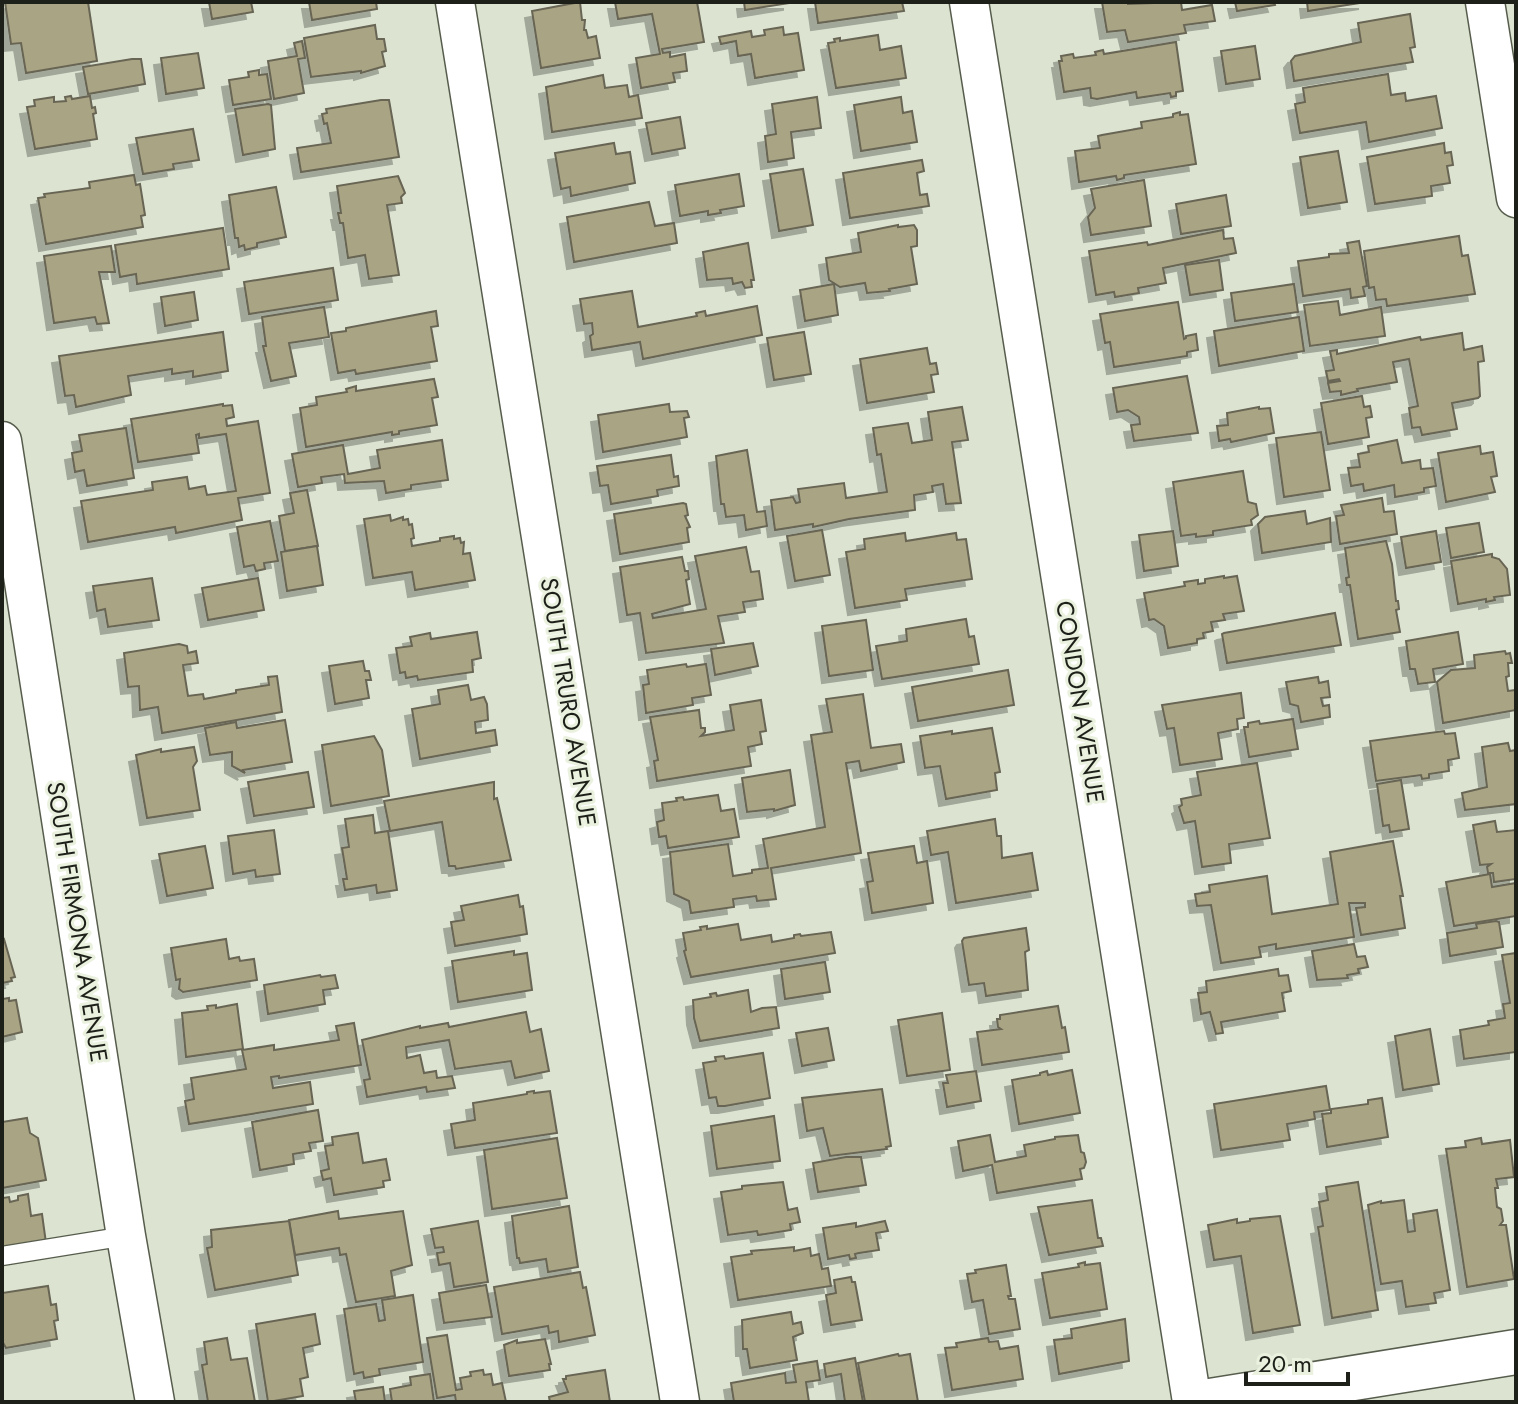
<svg xmlns="http://www.w3.org/2000/svg" width="1518" height="1404" font-family="Jost,sans-serif">
	<defs>
		<filter id="shadow"><feDropShadow dx="-7" dy="7" stdDeviation="0" flood-color="#0004"/></filter>
	</defs>
	<rect width="100%" height="100%" fill="#dce4d1"/>
	<!-- building -->
	<g fill="#a9a484" stroke="#686554" stroke-width="2" filter="url(#shadow)">
		<path d="M5 2H88L97 61 26 73 21 43 11 44Z"/>
		<path d="M209 2H251L253 12 212 19Z"/>
		<path d="M309 2H376L377 9 312 20Z"/>
		<path d="M580 2 582 20H585L584 30H586L588 38 596 36 600 58 541 68 532 11Z"/>
		<path d="M615 2H697L704 42 662 49 663 53 670 52V57L685 54 687 71 673 73 675 82 641 88 636 58 660 54 652 14 618 19Z"/>
		<path d="M744 2H790V3L745 10Z"/>
		<path d="M815 2H902L904 11 818 23Z"/>
		<path d="M1102 2H1128V4L1181 2 1182 10 1212 5 1215 21 1184 25 1186 33 1128 42 1125 30 1107 32Z"/>
		<path d="M1235 2H1274L1275 5 1237 11Z"/>
		<path d="M1307 2H1366L1308 11Z"/>
		<path d="M1410 14 1415 47 1410 48 1413 62 1294 81 1291 61 1295 56 1361 42 1358 23Z"/>
		<path d="M375 25 377 39H384L386 51 382 52 385 66 361 73V71L311 77 304 38Z"/>
		<path d="M783 27 784 35 798 33 804 70 755 78 751 54 738 56 736 41 721 44 719 37 751 31 752 37 765 35 764 30Z"/>
		<path d="M878 35 880 50 901 46 906 78 836 88 828 43 835 42 834 39 840 38V41Z"/>
		<path d="M302 41 305 58 298 59 304 93 274 99 268 61 297 56 294 43Z"/>
		<path d="M1176 42 1183 91 1176 92V96L1171 97 1170 93 1137 98 1136 92 1097 99 1091 98 1090 88 1064 92 1059 61H1062L1061 56 1073 54 1074 58 1096 55 1095 52 1103 50 1104 54Z"/>
		<path d="M1255 46 1260 79 1226 84 1221 51Z"/>
		<path d="M198 53 204 88 166 94 161 58Z"/>
		<path d="M132 59H141L145 84 88 94 83 67Z"/>
		<path d="M259 70V75L267 74 271 99 233 105 229 80 249 77 248 72Z"/>
		<path d="M1388 74 1391 95 1405 93 1406 101 1436 96 1442 128 1369 142 1366 122 1300 133 1295 104 1305 102 1303 88Z"/>
		<path d="M603 75 605 88 627 85 629 97 638 95 642 118 552 132 546 87Z"/>
		<path d="M71 96 72 99 90 96 92 108 95 107 96 113 93 114 97 139 35 149 27 107 35 106 34 100 54 97V102L66 101 65 97Z"/>
		<path d="M817 97 821 128 791 132 794 158 768 162 765 136 776 134 772 104Z"/>
		<path d="M901 97 903 113 912 111 917 142 861 151 854 105Z"/>
		<path d="M381 100H389L399 157 301 172 297 148 331 143 327 123 324 124 322 114 327 113 326 109Z"/>
		<path d="M268 104 271 105 275 149 243 155 235 109Z"/>
		<path d="M1180 112V115L1188 114 1196 164 1124 175V178L1117 180 1116 176 1079 182 1075 151 1100 148 1098 136 1102 135 1142 128 1141 122 1173 117V114Z"/>
		<path d="M680 117 685 148 652 154 646 123Z"/>
		<path d="M193 129 199 160 173 164 174 169 143 174 136 138Z"/>
		<path d="M614 143 616 154 630 152 635 183 571 196 570 187 561 189 555 153Z"/>
		<path d="M1444 143 1445 153 1451 152 1453 165 1447 166 1450 183 1431 186 1432 196 1375 204 1367 157Z"/>
		<path d="M1338 151 1347 202 1308 208 1300 157Z"/>
		<path d="M922 160 924 171 917 173 920 195 927 194 929 206 850 218 843 173Z"/>
		<path d="M803 169 813 225 779 231 770 174Z"/>
		<path d="M739 174 744 206 720 210 721 213 708 215V211L680 216 675 185Z"/>
		<path d="M134 175 136 185 140 184 145 215 141 216 143 227 46 244 38 198 45 197 44 194 90 188 89 182Z"/>
		<path d="M398 176 405 193 401 197 402 203 387 205 399 275 369 279 365 255 348 258 343 223H340L338 213H341L337 186Z"/>
		<path d="M1144 180 1151 226 1091 235 1088 217 1095 208 1091 189Z"/>
		<path d="M276 187 286 237 257 243V247L245 250 244 245 239 247 238 238H235L229 195Z"/>
		<path d="M1226 195 1231 226 1181 234 1176 204Z"/>
		<path d="M649 202 655 226 674 223 677 243 574 262 567 217Z"/>
		<path d="M898 225V227L914 225 917 230V246L911 247 917 284 889 289 890 291 867 293 865 283 840 287 829 280 826 258 861 252 858 233Z"/>
		<path d="M223 228 229 269 137 284 136 274 120 277 115 245Z"/>
		<path d="M1223 230 1224 239 1233 238 1236 253 1163 268 1166 283 1138 288 1139 293 1115 297 1114 292 1096 295 1089 251 1147 242 1148 245Z"/>
		<path d="M1459 236 1462 256 1468 255 1475 294 1387 306 1386 299 1376 300 1374 287 1369 288 1364 251Z"/>
		<path d="M1359 241 1367 286 1363 287 1365 296 1351 298 1350 289 1303 296 1298 261 1329 257V254L1349 253 1347 243Z"/>
		<path d="M748 243 754 280H751L752 287 745 288 742 282 733 284 732 278 707 280 703 252Z"/>
		<path d="M111 246 115 272H99L109 323 97 324 95 317 54 323 44 256Z"/>
		<path d="M1219 260 1223 290 1190 295 1185 265Z"/>
		<path d="M333 268 338 300 249 314 244 282Z"/>
		<path d="M834 284 838 315 805 321 800 290Z"/>
		<path d="M1294 284 1298 312 1235 321 1231 293Z"/>
		<path d="M632 291 638 327 697 316 696 313 705 311 706 316 757 306 762 335 643 359 640 342 592 350 590 336 593 334 592 323 584 324 580 299Z"/>
		<path d="M194 292 198 320 165 326 161 297Z"/>
		<path d="M1338 301 1340 315 1381 307 1385 336 1310 346 1304 305Z"/>
		<path d="M1178 302 1184 339 1186 338V336L1196 334 1198 350 1187 352V356L1114 367 1110 342 1105 343 1100 314Z"/>
		<path d="M324 307 329 337 289 343 296 376 271 381 263 346H266L262 317Z"/>
		<path d="M436 311 438 326 431 327 437 361 356 374 355 370 338 373 331 333 346 331V328Z"/>
		<path d="M1299 317 1304 351 1219 366 1214 331Z"/>
		<path d="M223 332 228 371 193 377V371L172 374V369L128 376 131 395 76 407 74 395 65 396 59 356Z"/>
		<path d="M804 332 811 374 774 380 767 338Z"/>
		<path d="M1462 333 1464 350 1482 346 1484 361 1478 362 1480 396 1478 398 1452 403 1457 429 1422 435 1420 427 1412 428 1409 408 1418 406 1409 359 1393 362 1397 382 1357 389 1358 391 1341 395V391L1330 392 1328 383 1340 381 1339 379 1328 381 1326 371 1334 370 1330 351 1337 350V354L1420 337 1421 340Z"/>
		<path d="M927 348 930 364 936 363 938 374 931 375 934 392 867 403 860 359Z"/>
		<path d="M1187 376 1198 433 1134 441 1131 425 1140 424 1139 417 1128 410 1117 412 1113 388Z"/>
		<path d="M434 379 438 397 432 398 437 425 399 431V434L392 435V432L306 447 300 408 317 405 316 397 347 392 346 389 356 386V391Z"/>
		<path d="M1362 396 1364 407 1370 406 1372 417 1366 418 1369 437 1328 444 1321 403Z"/>
		<path d="M223 404V406L232 405 234 417 226 419 227 426 258 421 270 493 238 498 242 520 176 533 175 527 88 542 81 501 153 490 152 482 187 477 189 489 205 486 207 495 236 491 226 434 199 438V434L196 435 199 453 138 462 131 419Z"/>
		<path d="M669 404 670 412 687 411 689 417 684 418 687 437 603 452 598 415Z"/>
		<path d="M962 407 968 440 952 442 961 503 946 504 943 484 932 486 933 492 914 495 915 510 849 519 813 527V524L775 530 771 500 793 497 796 503 800 502 798 489 844 483 846 498 887 492 881 454 877 455 873 428 908 423 912 443 932 440 928 412Z"/>
		<path d="M1259 407V409L1270 408 1274 433 1231 442 1230 439 1219 441 1217 426 1228 425 1227 413Z"/>
		<path d="M126 428 134 478 87 486 84 470 75 472 72 453 82 451 79 435Z"/>
		<path d="M1321 432 1330 490 1284 497 1276 438Z"/>
		<path d="M442 440 448 480 411 485V489L386 493 384 481 345 483 344 474 321 477 322 483 298 487 292 454 343 445 348 474 380 468 377 450Z"/>
		<path d="M1397 440 1402 463 1420 460 1421 469 1433 468 1436 486 1424 488V492L1395 497 1394 485 1364 491 1363 484 1351 486 1348 468 1360 467 1358 454 1369 452 1368 446Z"/>
		<path d="M1480 446 1481 454 1493 452 1497 476 1491 477 1495 492 1446 502 1438 453Z"/>
		<path d="M747 450 757 512 765 511 767 526 746 530 744 515 726 517 724 504H721L716 456Z"/>
		<path d="M671 455 674 477 678 476 679 486 657 490 658 496 611 504 608 485 600 486 597 466Z"/>
		<path d="M1243 471 1248 502 1256 504 1258 515 1251 520 1252 525 1213 531V535L1196 537V534L1181 536 1173 482Z"/>
		<path d="M307 490 318 546 285 551 279 516 294 513 290 493Z"/>
		<path d="M1382 498 1384 512 1394 511 1397 534 1340 544 1336 516 1344 515 1341 505Z"/>
		<path d="M683 503 686 504 688 515 685 516 690 527 687 528 689 542 620 554 614 514Z"/>
		<path d="M1305 511 1307 524 1330 518 1331 542 1262 553 1258 524 1265 517Z"/>
		<path d="M390 515 391 521 403 517V520L408 519 409 525 412 524 414 538 411 539 412 546 440 541V538L454 536V539L460 538 461 543 464 542 463 554 470 553 475 580 415 590 412 572 373 578 364 519Z"/>
		<path d="M270 521 278 561 264 563 265 569 256 571 254 565 244 567 237 527Z"/>
		<path d="M1479 523 1484 552 1451 558 1446 528Z"/>
		<path d="M822 530 830 575 795 581 787 536Z"/>
		<path d="M1173 531 1178 566 1144 571 1139 535Z"/>
		<path d="M1436 531 1441 562 1406 568 1401 537Z"/>
		<path d="M905 533 906 541 956 533 957 540 966 539 972 579 905 589 907 600 855 608 846 552 865 549 864 539Z"/>
		<path d="M1386 541 1392 564 1396 601H1398L1399 609 1396 610 1400 632 1358 639 1350 585H1347L1346 578 1349 577 1345 548Z"/>
		<path d="M317 546 323 585 287 591 281 552Z"/>
		<path d="M746 547 751 572 759 571 763 599 743 602 745 612 718 616 724 643 646 653 640 613 627 615 620 567 682 557 685 571H688L689 579 686 580 690 604 652 614 653 618 706 609 695 556Z"/>
		<path d="M1492 554V557L1499 559 1507 569 1510 595 1494 597 1495 600 1486 602V599L1458 604 1451 561Z"/>
		<path d="M1224 576V578L1237 576 1244 611 1223 614 1225 620 1211 622 1213 631 1203 633 1204 638 1197 639V643L1168 648 1164 626 1154 619 1149 620 1144 593 1185 586 1184 582 1198 580V584L1205 583V579Z"/>
		<path d="M152 578 159 620 108 627 105 609 97 611 93 586Z"/>
		<path d="M258 578 264 610 208 620 202 588Z"/>
		<path d="M1335 613 1341 645 1227 663 1222 634 1224 633Z"/>
		<path d="M966 619 969 637 974 636 979 664 882 679 876 646 907 641 906 629Z"/>
		<path d="M866 620 873 670 829 676 822 626Z"/>
		<path d="M477 632 481 658 472 660 473 672 418 680 417 676 406 678 405 672 400 673 396 648 412 646 410 637 430 633 431 639Z"/>
		<path d="M1458 632 1463 664 1433 669 1435 682 1418 684 1415 669H1410L1406 641Z"/>
		<path d="M753 643 758 666 715 675 711 649Z"/>
		<path d="M179 644 187 646 188 653 196 651 198 663 183 665 188 696 203 694 204 699 236 693V690L269 685 268 677 277 676 282 712 162 733 158 707 140 710 139 686 128 687 124 653Z"/>
		<path d="M1505 651 1506 654 1510 653 1512 663H1508L1509 676 1506 677 1508 691 1516 690V710L1443 723 1437 682 1451 670 1475 668 1474 655Z"/>
		<path d="M363 661 365 671H369L371 680H366L369 698 335 704 329 666Z"/>
		<path d="M686 664 687 667 706 664 711 695 692 698 693 705 646 713 643 685 649 684 647 670Z"/>
		<path d="M1008 670 1014 705 918 721 912 687Z"/>
		<path d="M1318 677 1319 683 1328 681 1330 697 1321 698 1323 706 1329 705 1330 717 1301 722 1298 706 1290 704 1286 682Z"/>
		<path d="M468 685 471 700 484 697 487 704 488 720 475 722 476 733 495 730 497 745 420 759 412 709 440 704 438 690Z"/>
		<path d="M1241 693 1244 718 1237 719 1238 729 1218 733 1222 759 1180 765 1174 728 1167 729 1162 705Z"/>
		<path d="M863 694 871 748 901 744 904 762 861 771 859 761 846 763 861 853 771 868 776 899 757 901 756 896 733 899 734 907 691 913 689 901 674 894 670 852 728 844 733 876 752 873V870L768 868 763 839 825 827 811 735 832 732 826 699Z"/>
		<path d="M761 700 766 731 760 732 762 744 748 747 751 766 657 781 654 761 658 760 650 717 699 710 701 728H705V732L701 736 734 730 730 705Z"/>
		<path d="M1293 719 1298 749 1249 757 1244 727H1248V723L1259 721 1260 724Z"/>
		<path d="M285 720 292 762 243 770 245 773 232 766V752L210 755 205 728 236 722 237 728Z"/>
		<path d="M992 728 1000 772 995 773 997 790 946 799 940 766 925 768 920 736 952 731V734Z"/>
		<path d="M1444 731 1445 734 1455 733 1459 758 1448 760 1449 771 1429 774V778L1422 779 1421 775 1376 781 1370 741Z"/>
		<path d="M374 736 382 750 389 796 331 806 322 745Z"/>
		<path d="M1508 743 1510 751 1516 750V804L1465 810 1462 793 1487 787 1482 747Z"/>
		<path d="M194 747 197 761 193 767 200 810 147 818 136 755 161 749V752Z"/>
		<path d="M1257 763 1270 838 1229 844 1231 863 1202 867 1195 821 1184 823 1179 807 1182 805 1181 799 1201 795 1197 772Z"/>
		<path d="M790 770 795 805 774 811V809L747 812 742 778Z"/>
		<path d="M308 772 314 807 254 816 248 782Z"/>
		<path d="M1401 780 1409 829 1390 832 1389 825 1383 826 1377 784Z"/>
		<path d="M494 782V799L497 798 511 860 456 869 455 866H449L442 822 390 831 384 801Z"/>
		<path d="M718 795 721 811 734 809 739 837 668 848 666 836 659 837 657 822 664 820 662 803 677 801 676 798 683 797 684 800Z"/>
		<path d="M373 815 375 833 388 831 397 890 377 893 376 885 345 890 343 879H347L342 848 349 847 345 819Z"/>
		<path d="M995 819 997 836H1001L1002 858 1032 853 1038 890 956 903 948 852 931 855 927 831Z"/>
		<path d="M1495 821 1497 832 1516 830V879L1494 882 1493 873H1488L1487 867 1491 864 1480 865 1473 825Z"/>
		<path d="M274 830 280 874 256 877 255 870 233 874 228 836Z"/>
		<path d="M1393 841 1403 896H1400L1405 928 1361 935 1356 908 1365 907V903H1349L1354 937 1276 949V944L1259 947 1261 957 1221 963 1211 905 1197 906 1195 894 1210 892 1209 885 1267 876 1272 914 1338 904 1330 852Z"/>
		<path d="M205 846 213 888 167 896 159 854Z"/>
		<path d="M914 846 917 863 927 861 933 903 872 913 867 882 873 881 868 853Z"/>
		<path d="M1490 874 1492 887 1516 883V916L1454 926 1446 882Z"/>
		<path d="M518 895 520 907 523 906 527 934 455 946 451 922 464 920 461 906Z"/>
		<path d="M1496 921 1499 922 1503 947 1450 956 1447 933 1477 928 1476 924Z"/>
		<path d="M738 924 741 940 771 935 772 942 794 938V935L800 934 801 936 831 932 835 953 691 977 684 951 686 950 683 933 701 930 700 927 707 926V929Z"/>
		<path d="M1026 928 1029 950 1025 952 1028 990 986 996 984 983 969 985 962 941 964 938Z"/>
		<path d="M4 939 15 977 11 978 12 981 2 983V940Z"/>
		<path d="M226 939 229 959 239 957 240 961 254 959 257 980 183 992 179 989 180 979 176 980 171 948Z"/>
		<path d="M1354 944 1357 957 1365 956 1368 967 1358 969 1359 973 1347 975 1348 978 1317 980 1312 951Z"/>
		<path d="M514 951V955L527 953 532 990 458 1002 452 961Z"/>
		<path d="M1516 953V1052L1464 1059 1460 1030 1489 1025 1488 1021 1505 1018 1503 1004 1510 1003 1502 955Z"/>
		<path d="M825 962 830 992 785 999 781 969Z"/>
		<path d="M1278 969 1279 976 1288 975 1291 991 1282 993 1285 1011 1221 1022 1223 1033 1216 1034 1210 1012 1201 1014 1198 993 1207 992 1206 981Z"/>
		<path d="M320 975 321 977 335 975 338 988 323 990 325 1004 268 1014 264 985Z"/>
		<path d="M748 990 751 1012 762 1008 776 1007 779 1028 700 1041 694 1018 693 1000 711 997 710 994 716 993 717 996Z"/>
		<path d="M9 998V1001L16 1000 22 1032 2 1037V999Z"/>
		<path d="M237 1004 243 1049 186 1057 182 1013 208 1010 207 1006 216 1005V1008Z"/>
		<path d="M1058 1006 1062 1028 1065 1027 1069 1052 982 1065 977 1032 1001 1029 998 1027 997 1019H1000V1015Z"/>
		<path d="M526 1012 530 1032 541 1029 549 1071 515 1078 511 1061 455 1069 449 1040 406 1047 407 1058 420 1055 424 1073 436 1071 437 1078 452 1076 455 1088 427 1092 426 1087 367 1097 364 1080 370 1079 362 1040 420 1026V1028L448 1023 449 1027Z"/>
		<path d="M942 1013 950 1070 907 1076 898 1020Z"/>
		<path d="M354 1023 361 1065 279 1078V1076L271 1077 273 1088 310 1082 313 1104 189 1124 185 1101 194 1099 191 1078 246 1069 242 1050 274 1045V1050L339 1040 336 1026Z"/>
		<path d="M828 1028 834 1060 802 1066 796 1033Z"/>
		<path d="M1430 1029 1439 1084 1403 1090 1395 1036Z"/>
		<path d="M763 1053 770 1098 725 1106H718L716 1097 709 1098 703 1063 716 1061 715 1057 724 1056 725 1059Z"/>
		<path d="M1072 1070 1080 1113 1019 1124 1012 1080 1040 1075V1073L1047 1071 1048 1075Z"/>
		<path d="M976 1071 981 1101 947 1107 943 1083H948L946 1075Z"/>
		<path d="M1326 1086 1330 1110 1314 1112 1315 1119 1287 1124 1290 1140 1221 1150 1214 1104Z"/>
		<path d="M882 1089 891 1146 886 1147 887 1149 830 1156 823 1128 807 1131 802 1098Z"/>
		<path d="M534 1091V1093L550 1091 557 1133 455 1148 451 1124 475 1120 473 1103 527 1094V1092Z"/>
		<path d="M1382 1098 1388 1137 1327 1147 1322 1114 1331 1113V1109L1368 1104V1100Z"/>
		<path d="M318 1110 323 1141 309 1143 311 1151 293 1154 294 1164 260 1170 252 1122Z"/>
		<path d="M774 1116 780 1161 717 1169 711 1126Z"/>
		<path d="M27 1118 30 1133 38 1138 46 1180 2 1188V1122Z"/>
		<path d="M358 1133 363 1163 386 1159 390 1180 383 1181 384 1187 334 1195 331 1178 323 1180 321 1171 329 1169 325 1146 333 1145 332 1137Z"/>
		<path d="M990 1135 995 1162 1026 1156 1024 1145 1055 1139V1137L1078 1135 1081 1152 1084 1153 1086 1162 1084 1168 1080 1169 1082 1179 997 1193 992 1165 963 1171 958 1141Z"/>
		<path d="M557 1138 567 1198 492 1209 484 1150Z"/>
		<path d="M1481 1138 1482 1144 1510 1140 1514 1177 1496 1179 1498 1188H1495L1497 1207 1501 1209 1503 1221 1500 1225H1506L1514 1279 1467 1287 1446 1149 1466 1147 1465 1141Z"/>
		<path d="M846 1157H861L866 1185 818 1192 813 1163Z"/>
		<path d="M783 1182 788 1210 797 1208 800 1222 790 1224 791 1230 758 1235 757 1231 728 1235 721 1192 742 1189V1186Z"/>
		<path d="M1358 1182 1378 1310 1332 1318 1318 1227 1323 1226 1319 1202 1328 1200 1326 1187Z"/>
		<path d="M28 1194 31 1216 42 1214 46 1243 2 1251V1198L9 1197 10 1202 18 1200V1196Z"/>
		<path d="M1092 1200 1098 1238H1101L1103 1246 1049 1255 1038 1207Z"/>
		<path d="M1404 1200 1408 1232 1415 1231 1413 1214 1437 1210 1450 1290 1434 1293 1436 1303 1406 1307 1402 1281 1381 1284 1368 1205 1381 1201V1203Z"/>
		<path d="M569 1206 578 1267 548 1272 546 1259 520 1263 519 1258H517L512 1216Z"/>
		<path d="M338 1211 339 1219 403 1211 412 1265 391 1271 395 1296 356 1302 346 1254 340 1255 339 1248 295 1255 289 1220Z"/>
		<path d="M1280 1216 1300 1325 1253 1333 1241 1256 1214 1260 1208 1225 1237 1219V1223L1250 1221V1219Z"/>
		<path d="M289 1221 298 1275 215 1290 207 1248 212 1247 211 1230Z"/>
		<path d="M478 1221 488 1282 454 1287 450 1263 439 1265 437 1253 444 1252 443 1247 435 1248 431 1229Z"/>
		<path d="M885 1221 888 1231 876 1233 879 1250 859 1253 855 1254 856 1258 850 1259 849 1255 828 1259 823 1228 856 1223V1227Z"/>
		<path d="M794 1247V1251L810 1248 811 1256 819 1254 822 1269 828 1268 831 1286 738 1300 731 1257 752 1254 751 1251Z"/>
		<path d="M1085 1262V1265L1100 1263 1107 1309 1050 1318 1042 1273 1079 1267 1078 1264Z"/>
		<path d="M1006 1265 1011 1296H1008L1009 1299H1015L1020 1329 989 1334 983 1300 972 1302 967 1274 976 1273 975 1270Z"/>
		<path d="M580 1272 583 1288 586 1287 595 1335 559 1342 558 1331 549 1333 548 1326 502 1334 494 1287Z"/>
		<path d="M851 1277 852 1282H855L862 1320 831 1325 826 1295 836 1293 834 1280Z"/>
		<path d="M486 1285 492 1317 444 1323 439 1293Z"/>
		<path d="M48 1286 51 1305 56 1304 58 1320 54 1321 57 1339 6 1348 2 1341V1293Z"/>
		<path d="M413 1295 423 1362 379 1369 380 1375 364 1378 363 1372 354 1374 344 1309 376 1304 379 1321 385 1320 382 1300Z"/>
		<path d="M791 1312 793 1324 801 1322 803 1333 793 1337 797 1360 750 1368 747 1349H743L742 1320Z"/>
		<path d="M315 1314 320 1344 303 1348 308 1377 300 1379 303 1396 268 1402 256 1324Z"/>
		<path d="M1125 1319 1129 1361 1059 1374 1054 1340 1072 1338 1071 1329Z"/>
		<path d="M447 1335 456 1390 462 1389 460 1378 471 1376 470 1372 483 1370 484 1375 491 1374 493 1385 502 1383 506 1402H456L455 1395 437 1398 427 1338Z"/>
		<path d="M227 1338 231 1360 247 1358 255 1402H208L202 1365 207 1364 204 1342Z"/>
		<path d="M988 1338 989 1342 998 1341 1000 1349 1018 1346 1023 1379 952 1390 945 1348 957 1347 956 1343Z"/>
		<path d="M545 1339 551 1364H549L550 1370 509 1376 504 1345 517 1340V1343Z"/>
		<path d="M898 1354 899 1356 910 1354 918 1402H865L858 1363Z"/>
		<path d="M855 1358 863 1402H845L841 1374 826 1377 824 1364Z"/>
		<path d="M817 1361 820 1380 806 1382 809 1402H734L731 1383 785 1373 786 1383 796 1382 793 1365Z"/>
		<path d="M605 1370 610 1402H550L549 1397 568 1392 563 1379H566V1376Z"/>
		<path d="M430 1374 434 1402H392L390 1389 411 1385 410 1377Z"/>
		<path d="M383 1387 385 1402H356L354 1391Z"/>
	</g>
	<g fill="none" stroke-linecap="round" stroke-linejoin="round">
		<defs>
			<path id="service" d="M2 1256 126 1236"/>
			<g id="minor">
				<path d="M455 2 680 1402"/>
				<path d="M969 2 1192 1402"/>
				<path d="M1485 2 1516 198"/>
				<path d="M2 441 126 1236 155 1402"/>
			</g>
			<path id="tertiary" d="M1204 1402 1516 1352"/>
		</defs>
		<!-- service casing -->
		<use href="#service" stroke="#575d4d" stroke-width="21"/>
		<!-- minor casing -->
		<use href="#minor" stroke="#575d4d" stroke-width="41"/>
		<!-- tertiary casing -->
		<use href="#tertiary" stroke="#575d4d" stroke-width="47"/>
		<!-- service -->
		<use href="#service" stroke="#fff" stroke-width="18"/>
		<!-- minor -->
		<use href="#minor" stroke="#fff" stroke-width="38"/>
		<!-- tertiary -->
		<use href="#tertiary" stroke="#fff" stroke-width="44"/>
	</g>
	<g text-anchor="middle" stroke-width="6" stroke-linejoin="round" paint-order="stroke">
		<!-- street labels -->
		<g font-size="24" fill="#1d2019" stroke="#eaf1de">
			<text transform="translate(568 702) rotate(81)" y="8">SOUTH TRURO AVENUE</text>
			<text transform="translate(1080 702) rotate(81)" y="8">CONDON AVENUE</text>
			<text transform="translate(77 922) rotate(81)" y="8">SOUTH FIRMONA AVENUE</text>
		</g>
	</g>
	<!-- border -->
	<rect width="1518" height="1404" fill="none" stroke="#1d2019" stroke-width="8"/>
	<!-- scale -->
	<path d="M1246 1372v12h102v-12" fill="none" stroke="#1d2019" stroke-width="4"/>
	<text x="1258" y="1372" font-size="24" fill="#1d2019" stroke="#eaf1de" stroke-width="6" paint-order="stroke">20 m</text>
</svg>
